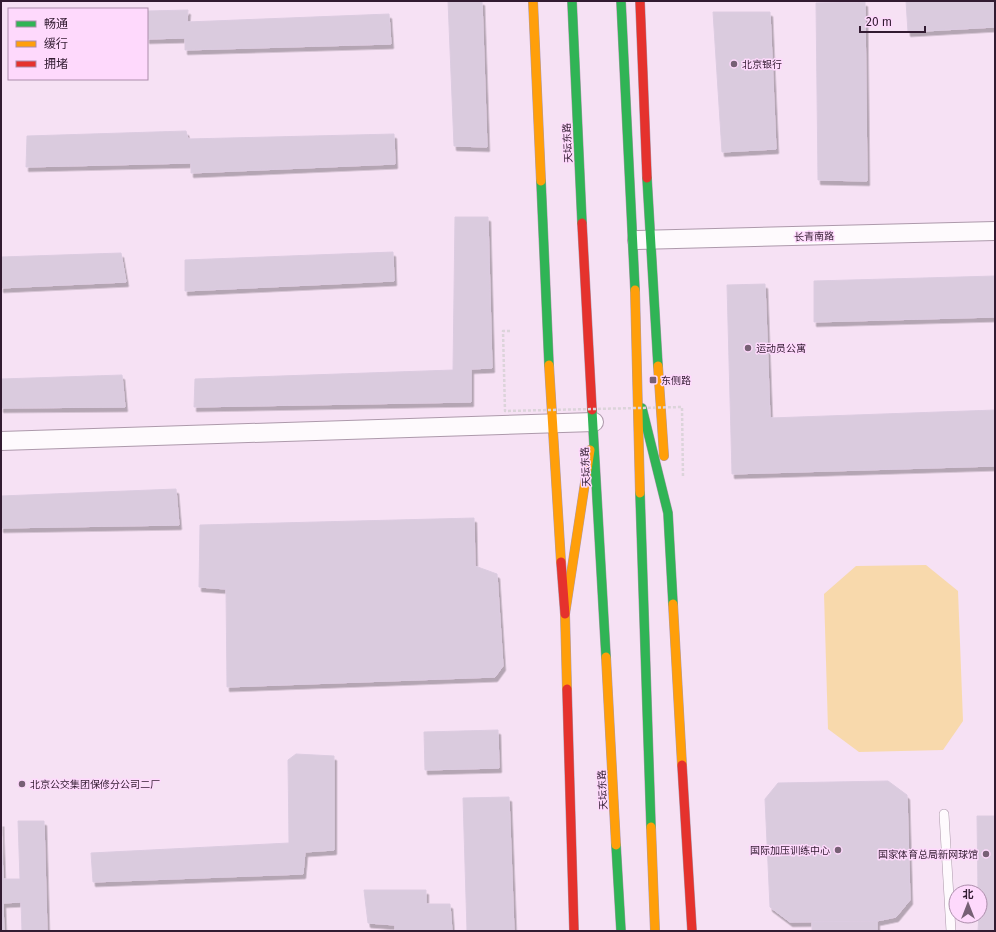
<svg xmlns="http://www.w3.org/2000/svg" width="996" height="932" font-family="'Fira Sans','Noto Sans SC',sans-serif">
	<defs>
		<filter id="shadow"><feDropShadow dx="2.5" dy="4.5" stdDeviation="0" flood-color="#0004"/></filter>
	</defs>
	<rect width="100%" height="100%" fill="#f6e1f4"/>
	<!-- green -->
	<path fill="#f8d9ac" d="M926 565 958 591 963 721 943 750 859 752 828 729 824 594 856 566Z"/>
	<!-- building -->
	<g fill="#dacbde" stroke="#dccce1" filter="url(#shadow)">
		<path d="M448 1H482L487 147 454 146Z"/>
		<path d="M906 1H995V27L908 32Z"/>
		<path d="M865 2 867 181 818 180 816 3Z"/>
		<path d="M188 10 187 22 389 14 391 44 185 50V38L147 39V11Z"/>
		<path d="M713 12H770L776 149 722 152Z"/>
		<path d="M186 131 188 139 394 134 395 164 191 173V163L26 167 27 136Z"/>
		<path d="M455 217H488L492 368 471 369V402L194 407 195 379 453 370Z"/>
		<path d="M393 252 394 281 185 291V260Z"/>
		<path d="M121 253 126 282 1 288V257Z"/>
		<path d="M995 276V317L814 322V281Z"/>
		<path d="M765 284 770 418 995 410V466L732 474 727 285Z"/>
		<path d="M122 375 125 407 1 408V379Z"/>
		<path d="M176 489 179 525 1 528V496Z"/>
		<path d="M474 518 475 566 497 574 503 666 495 677 227 687 226 589 199 587 200 525Z"/>
		<path d="M498 730 499 768 425 770 424 732Z"/>
		<path d="M296 754 334 756V850L305 852 303 874 93 882 91 853 289 843 288 760Z"/>
		<path d="M888 781 907 795 910 900 896 917 877 921 790 922 770 907 765 799 778 783Z"/>
		<path d="M509 797 514 931H467L463 798Z"/>
		<path d="M977 816H995V931H978L980 892H978Z"/>
		<path d="M18 821H44L47 931H22L21 902 3 903 4 931H1V822L3 879H20Z"/>
		<path d="M364 890H426V904H450L452 931H395V925L368 923Z"/>
		<path d="M877 921V931H812V922Z"/>
	</g>
	<g fill="none" stroke-linecap="round" stroke-linejoin="round">
		<defs>
			<path id="lane" d="M944 814 951 931"/>
			<g id="street">
				<path d="M637 240 995 231"/>
				<path d="M1 441 594 422"/>
			</g>
			<g id="fast">
				<path d="M572 1 582 223"/>
				<path d="M621 1 635 290"/>
				<path d="M647 178 658 366"/>
				<path d="M541 181 549 365"/>
				<path d="M642 408 668 513 673 604"/>
				<path d="M592 410 606 657"/>
				<path d="M640 493 651 827"/>
				<path d="M616 845 621 931"/>
			</g>
			<g id="slow">
				<path d="M533 1 541 181"/>
				<path d="M635 290 640 493"/>
				<path d="M549 365 561 562"/>
				<path d="M658 366 664 456"/>
				<path d="M673 604 682 765"/>
				<path d="M606 657 616 845"/>
				<path d="M567 689 565 614 590 450"/>
				<path d="M651 827 655 931"/>
			</g>
			<g id="jam">
				<path d="M640 1 647 178"/>
				<path d="M582 223 592 410"/>
				<path d="M561 562 565 614"/>
				<path d="M567 689 574 931"/>
				<path d="M682 765 692 931"/>
			</g>
		</defs>
		<!-- lane casing -->
		<use href="#lane" stroke="#ad99ab" stroke-width="10"/>
		<!-- street casing -->
		<use href="#street" stroke="#ad99ab" stroke-width="20"/>
		<!-- fast casing -->
		<use href="#fast" stroke="#ad99ab" stroke-width="10"/>
		<!-- slow casing -->
		<use href="#slow" stroke="#ad99ab" stroke-width="10"/>
		<!-- jam casing -->
		<use href="#jam" stroke="#ad99ab" stroke-width="10"/>
		<!-- lane -->
		<use href="#lane" stroke="#fefafd" stroke-width="9"/>
		<!-- street -->
		<use href="#street" stroke="#fefafd" stroke-width="18"/>
		<!-- fast -->
		<use href="#fast" stroke="#30b455" stroke-width="9"/>
		<!-- slow -->
		<use href="#slow" stroke="#ff9f0a" stroke-width="9"/>
		<!-- jam -->
		<use href="#jam" stroke="#e5322d" stroke-width="9"/>
		<!-- path-bridge -->
		<path stroke="#dcd4da" stroke-width="2.5" stroke-dasharray="3 2" stroke-linecap="butt" d="M510 331H503L505 411 682 407 683 477"/>
	</g>
	<!-- markers -->
	<g fill="#776075" stroke="#fed9fc" stroke-width="1.5">
		<circle cx="734" cy="64" r="4"/>
		<circle cx="748" cy="348" r="4"/>
		<rect x="649" y="376" width="8" height="8" rx="2"/>
		<circle cx="22" cy="784" r="4"/>
		<circle cx="838" cy="850" r="4"/>
		<circle cx="986" cy="854" r="4"/>
	</g>
	<g text-anchor="middle" stroke-width="3" stroke-linejoin="round" paint-order="stroke">
		<!-- poi labels -->
		<g font-size="10" fill="#321b31" stroke="#fed9fc" text-anchor="start">
			<text x="742" y="68">北京银行</text>
			<text x="756" y="352">运动员公寓</text>
			<text x="661" y="384">东侧路</text>
			<text x="30" y="788">北京公交集团保修分公司二厂</text>
			<text x="830" y="854" text-anchor="end">国际加压训练中心</text>
			<text x="978" y="858" text-anchor="end">国家体育总局新网球馆</text>
		</g>
		<!-- street labels -->
		<g font-size="10" fill="#321b31" stroke="#fed9fc">
			<text transform="translate(567 143) rotate(-93)" y="4">天坛东路</text>
			<text transform="translate(814 236) rotate(-2)" y="4">长青南路</text>
			<text transform="translate(585 467) rotate(-93)" y="4">天坛东路</text>
			<text transform="translate(602 790) rotate(-93)" y="4">天坛东路</text>
		</g>
	</g>
	<!-- border -->
	<rect width="996" height="932" fill="none" stroke="#321b31" stroke-width="4"/>
	<!-- legend -->
	<rect x="8" y="8" width="140" height="72" fill="#fed9fc" stroke="#ac8dab"/>
	<rect x="16" y="21" width="20" height="6" fill="#30b455" stroke="#ac8dab"/>
	<text x="44" y="28" font-size="12" fill="#321b31">畅通</text>
	<rect x="16" y="41" width="20" height="6" fill="#ff9f0a" stroke="#ac8dab"/>
	<text x="44" y="48" font-size="12" fill="#321b31">缓行</text>
	<rect x="16" y="61" width="20" height="6" fill="#e5322d" stroke="#ac8dab"/>
	<text x="44" y="68" font-size="12" fill="#321b31">拥堵</text>
	<!-- north arrow -->
	<g transform="translate(968 904)"><circle r="19" fill="#fed9fc" stroke="#ac8dab"/>
	<path d="M0-3L7 15L0 10L-7 15Z" fill="#776075"/>
	<text y="-6" font-size="11" font-weight="bold" text-anchor="middle" fill="#321b31">北</text>
	</g>
	<!-- scale -->
	<path d="M860 26v6h65v-6" fill="none" stroke="#321b31" stroke-width="2"/>
	<text x="866" y="26" font-size="12" fill="#321b31" stroke="#fed9fc" stroke-width="3" paint-order="stroke">20 m</text>
</svg>
